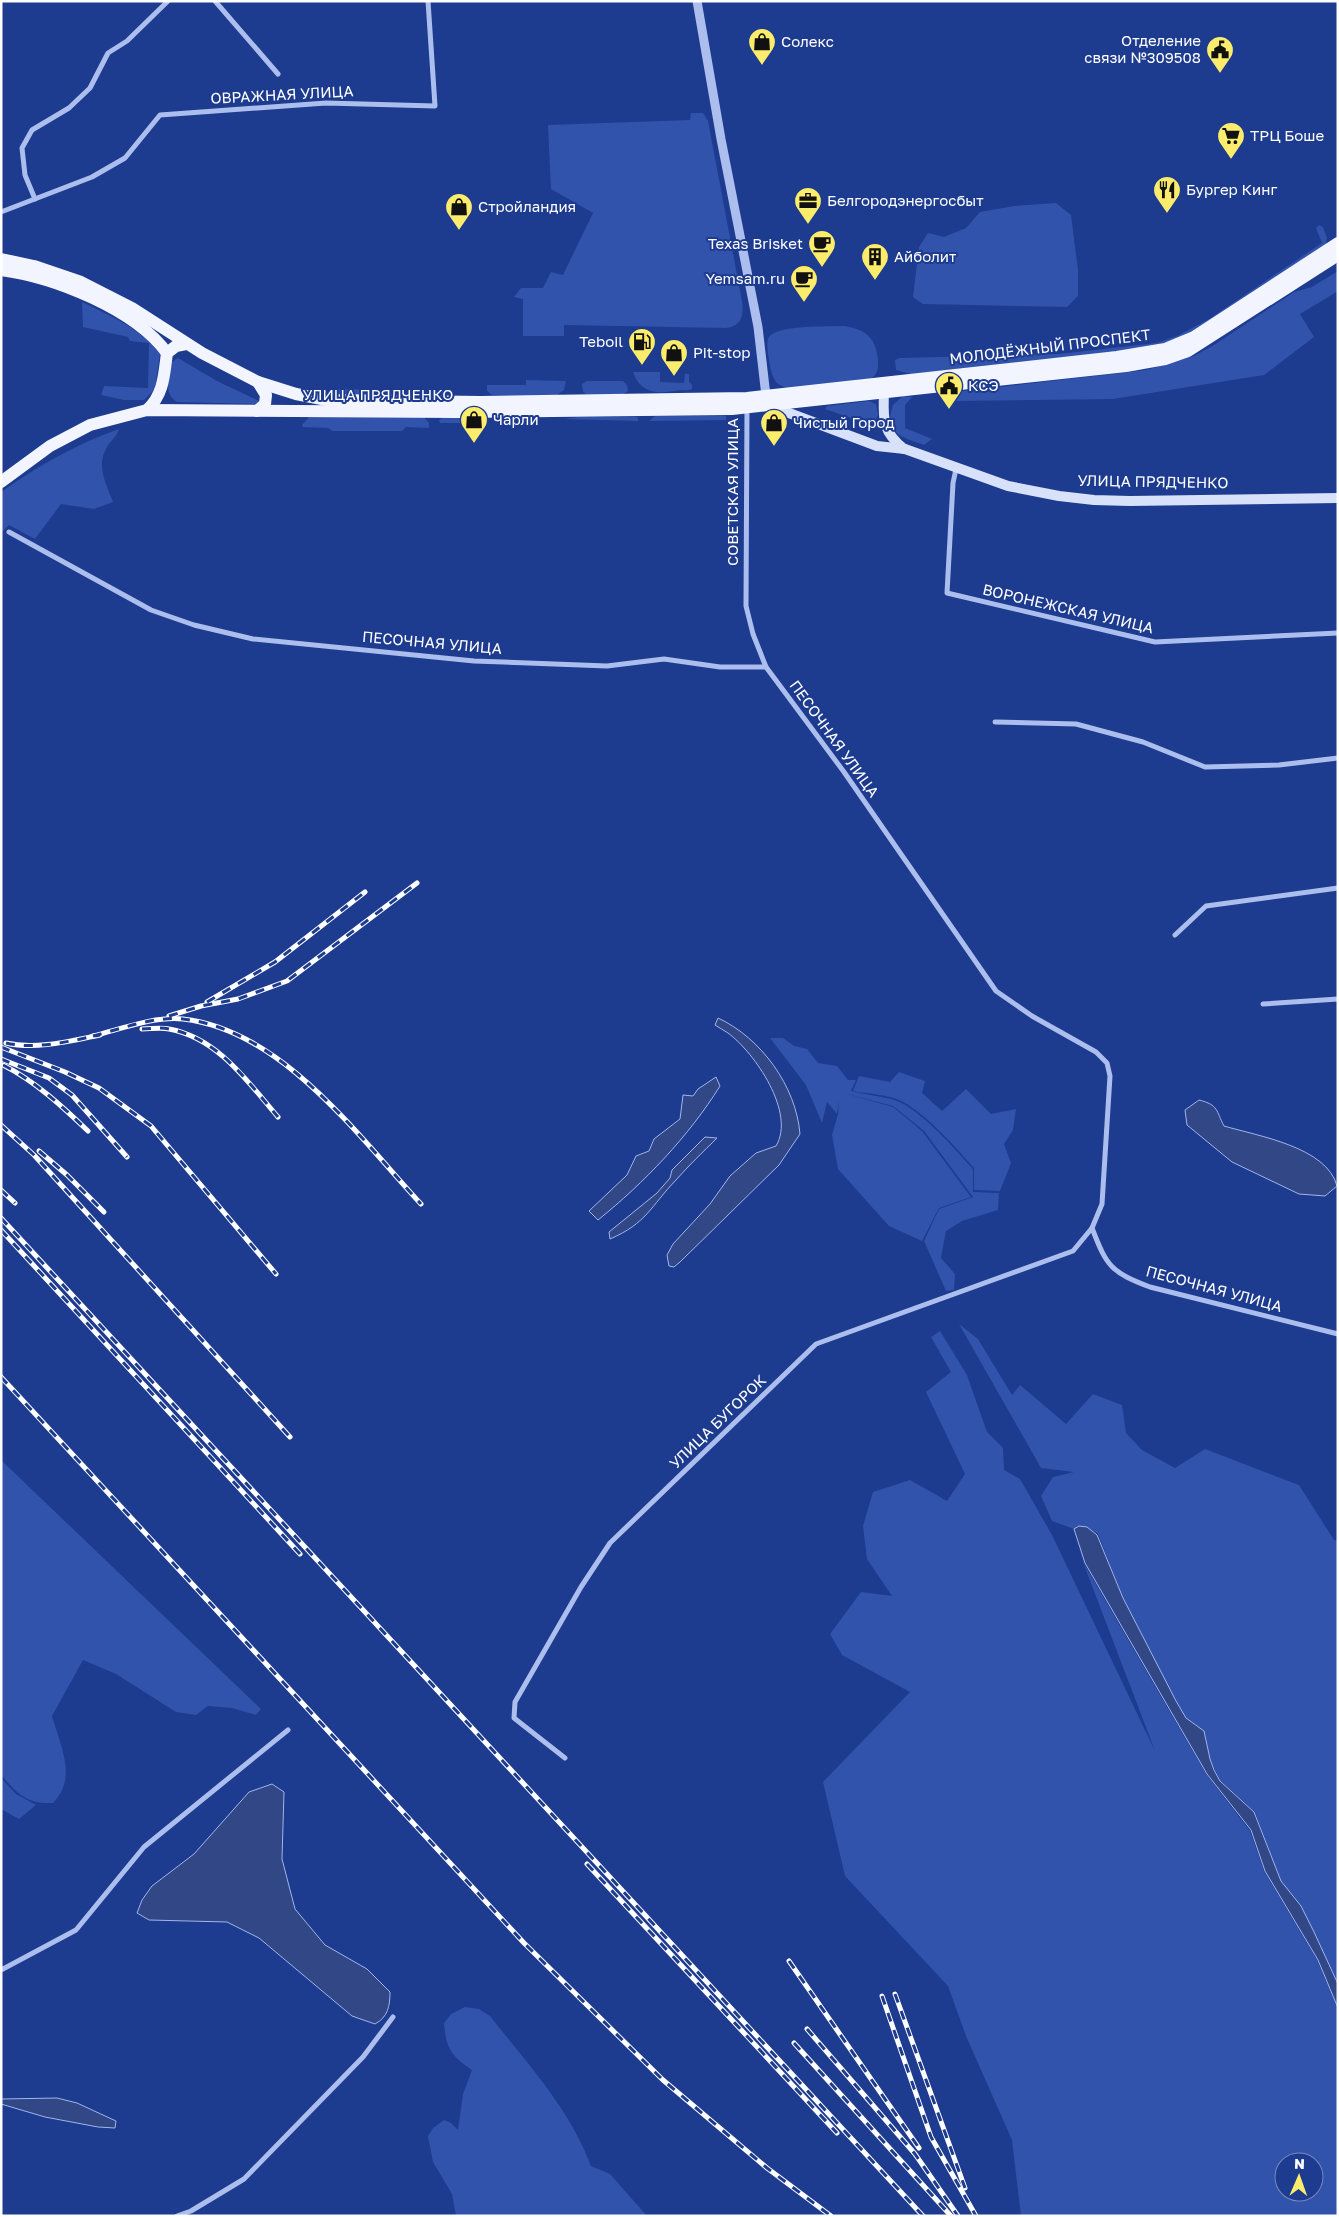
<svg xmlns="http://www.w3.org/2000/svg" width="1339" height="2217" font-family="'Golos Text',sans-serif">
	<rect width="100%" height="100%" fill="#1d3b8f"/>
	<!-- green -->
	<g fill="#3153ac" fill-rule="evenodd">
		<path d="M691 113H703L708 121 742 301C744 315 742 326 726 328L564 325V336H523V299L514 297 521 288H543L551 272 563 275 593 213 551 189 548 125 690 120Z"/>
		<path d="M1056 203 1071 215 1078 270V296L1067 307 923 304 913 297 919 247 928 233 944 237 966 228 980 212 1014 206Z"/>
		<path d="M1319 225 1323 227 1327 238 1326 244 1199 329 1174 341 1113 352 911 374 896 370 895 360 900 358 1059 354 1156 343 1177 336 1209 319 1322 243 1316 228Z"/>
		<path d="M1338 271V291L1300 314 1314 337 1264 375 1113 399 956 401 955 392 1146 370 1194 356 1214 345 1294 292 1312 287Z"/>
		<path d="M82 302C111 316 140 328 160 354L155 389 144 400H124L101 395 104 386 148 388 149 343 130 341 128 337 83 327Z"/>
		<path d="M844 326C866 329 877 339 878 361 878 369 878 373 872 378 855 380 796 391 784 387 774 384 772 375 770 366 769 358 766 347 768 339 773 324 830 327 844 326Z"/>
		<path d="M178 358 217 381 259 401 258 404 177 402C162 393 170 376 172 362Z"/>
		<path d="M633 372H660V382L684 383 685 374H689V382L692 385V389C688 391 684 390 680 390 660 394 641 395 633 372Z"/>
		<path d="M526 380 566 381 564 390 557 395H492L487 391V385H526Z"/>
		<path d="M587 381H623L627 385 628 391 623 394H586L583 392 582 384Z"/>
		<path d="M337 389 391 390 392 396 339 395Z"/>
		<path d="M903 396 912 397 905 405V428L932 439 924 445C902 437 883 434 893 405Z"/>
		<path d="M869 401 876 404 878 415 875 422 868 424 825 409 827 406Z"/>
		<path d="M655 416H726V420L649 421Z"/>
		<path d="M309 417H424L429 423V428L406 427 402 431H333L328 428 303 427 302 425Z"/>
		<path d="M444 417H476L478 420 476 423H440L439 420Z"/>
		<path d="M578 417H637L638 419V421L563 419Z"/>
		<path d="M119 429C116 438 109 442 106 449 96 467 107 485 113 502L94 509 61 504 35 539 9 525 1 533V492C38 466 76 444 119 429Z"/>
		<path d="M770 1038H783L794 1046 807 1049 818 1063 837 1066 848 1080H856L851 1091C866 1095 883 1096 897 1101 921 1110 956 1150 973 1169V1192L999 1193 998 1210 962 1221 946 1231 941 1258 955 1274 954 1290 946 1291 924 1241 939 1209 973 1197 924 1131 893 1106 843 1093 893 1107 922 1131 971 1197 939 1208 922 1241 889 1226 838 1169 832 1135 838 1114 839 1100 837 1114 827 1102 822 1123 806 1085Z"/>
		<path d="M899 1072 925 1081 922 1093 942 1111 966 1089 991 1114 1016 1109 1013 1130 1004 1144 1011 1163 1000 1191 974 1190V1168C956 1148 924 1111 899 1100 885 1094 867 1094 853 1091L859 1076 890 1082Z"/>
		<path d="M959 1324 978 1339 1012 1395 1020 1385 1066 1424 1093 1394 1122 1405 1126 1433 1142 1450 1175 1468 1205 1449 1299 1485 1334 1540 1338 1541V1983L1301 1906 1281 1881 1255 1812 1220 1780 1215 1770 1210 1759 1204 1731 1186 1718 1176 1701 1123 1598 1098 1534 1087 1527 1079 1526 1074 1529 1052 1521 1041 1496 1053 1477 1074 1472 1041 1468Z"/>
		<path d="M940 1331 967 1375 987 1432 1003 1448 1004 1470 1020 1479 1052 1535 1155 1751 1073 1536 1084 1564 1206 1774 1250 1831 1264 1871 1317 1960 1338 2009V2216H1021L1012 2140 966 2036 948 1986 845 1876 823 1782 910 1692 842 1655 830 1634 861 1592 892 1596 867 1559 863 1526 873 1492 910 1480 947 1501 965 1474 926 1392 951 1372 931 1337ZM1284 2162H1314V2192H1284Z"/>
		<path d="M1 1460 261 1709 256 1715 232 1708 208 1706 196 1715 176 1712 116 1674 83 1660 52 1716C60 1745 78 1778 53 1803 26 1804 18 1794 1 1775Z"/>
		<path d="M1 1778 16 1794 36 1805 19 1819 1 1809Z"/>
		<path d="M465 2007 479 2009 490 2016C527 2063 570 2109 591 2166L610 2174 647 2216H456L452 2194 433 2162 428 2136 433 2128 444 2120 451 2123 458 2130 463 2094 472 2070C451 2056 446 2048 444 2023L451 2014Z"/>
	</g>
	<!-- water -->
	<g fill="#324785" stroke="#9fb6ef">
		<path d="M718 1018C761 1038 796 1086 800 1134L779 1165 680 1262 674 1267 669 1266 667 1255 673 1244 710 1204 730 1176 756 1153 776 1146C796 1113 755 1053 728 1033 724 1030 719 1028 715 1025Z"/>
		<path d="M716 1077 720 1086C689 1136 644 1183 598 1220L589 1211 627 1175 636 1156 649 1151 654 1139 680 1119 683 1095 693 1096 698 1089Z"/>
		<path d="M1199 1100C1219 1105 1216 1111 1224 1126 1258 1136 1327 1147 1337 1186L1325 1196 1299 1194 1232 1162 1187 1125 1185 1110Z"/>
		<path d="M705 1137 717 1138C703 1152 689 1165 676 1180 650 1207 647 1223 610 1239L609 1232 657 1193 670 1178 672 1170Z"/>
		<path d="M1079 1526 1087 1527 1097 1535 1123 1598 1176 1701 1186 1718 1204 1731 1210 1759 1214 1770 1220 1781 1254 1812 1281 1881 1301 1906 1314 1932 1338 1984V2008L1318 1960 1265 1871 1251 1830 1207 1774 1085 1563 1074 1529Z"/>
		<path d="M272 1784 284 1792 282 1859 295 1909 325 1945 367 1969 390 1992C390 2006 388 2017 375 2024L352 2016 259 1938 227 1922 149 1920 137 1913 142 1900 152 1886 194 1854 249 1792Z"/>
		<path d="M57 2098 77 2103 116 2121 115 2128 98 2127 45 2117 1 2104V2099Z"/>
	</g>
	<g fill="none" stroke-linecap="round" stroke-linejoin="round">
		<!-- minor -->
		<g stroke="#acbeed" stroke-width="5">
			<path d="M215 1 278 74"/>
			<path d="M35 199 25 175 22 148 32 130 69 108 90 88 108 53 127 41 168 1"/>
			<path d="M1 212 92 177 125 158 160 115 326 103 435 106 428 1"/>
			<path d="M747 408 746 606 753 634 766 667"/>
			<path d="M956 469 953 483 947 593 1155 642 1338 633"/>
			<path d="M9 532 151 610 194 625 253 639 474 661 607 666 664 659 720 667H766L844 772 996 991 1032 1016 1096 1052 1107 1063 1110 1076 1102 1204 1092 1228 1073 1251 816 1344 610 1543 581 1587 515 1702 514 1718 565 1758"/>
			<path d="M995 722 1076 724 1143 742 1205 767 1279 765 1338 758"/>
			<path d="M1175 935 1206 906 1338 888"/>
			<path d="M1263 1004 1338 999"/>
			<path d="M1092 1228C1107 1267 1111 1272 1150 1287L1338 1334"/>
			<path d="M1 1970 76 1930 144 1847 288 1730"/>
			<path d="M177 2216 191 2211 244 2179 363 2057 393 2017"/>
		</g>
		<!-- tertiary -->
		<path stroke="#acbeed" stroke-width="9" d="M697 1 721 139 758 327 766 396"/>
		<!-- secondary -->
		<g stroke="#d8e1fa" stroke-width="10">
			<path d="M884 386C884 415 879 429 904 449"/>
			<path d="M771 403 773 407 877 446 905 449 1008 486 1059 496 1094 500 1130 501 1338 498"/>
		</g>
		<!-- primary -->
		<g stroke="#f2f5ff" stroke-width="12">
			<path d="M1 259 34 266 81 282 132 308 202 353 258 382 296 394 327 400 481 402 747 398 1117 357 1165 349 1194 337 1338 243"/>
			<path d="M1 270C54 277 135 309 167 353"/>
			<path d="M147 410C164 394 164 375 167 353L176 346 186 344"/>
			<path d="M257 411 265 404 266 395 258 382"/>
			<path d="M1 482 50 446 90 425 147 410 457 412 732 409 1126 366 1165 359 1188 351 1338 255"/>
		</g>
		<defs>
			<g id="rail">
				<path d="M207 1002 275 962 365 892"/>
				<path d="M169 1016 201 1006 238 999 287 981 417 883"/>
				<path d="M142 1029C151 1029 161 1027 169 1029 218 1038 248 1082 278 1117"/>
				<path d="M93 1036C121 1029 154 1016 183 1019 282 1030 358 1136 421 1204"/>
				<path d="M6 1043C36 1050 70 1041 100 1035"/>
				<path d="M1 1047 65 1072 99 1088 151 1126 276 1274"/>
				<path d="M1 1059 49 1078 72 1095 127 1157"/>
				<path d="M3 1065C35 1081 63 1107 88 1131"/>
				<path d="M1 1125 34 1155 290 1437"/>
				<path d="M39 1151 67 1175 104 1212"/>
				<path d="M1 1190 15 1203"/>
				<path d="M1 1218 923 2216"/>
				<path d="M1 1230 300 1554"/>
				<path d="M1 1377 524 1943 663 2080 767 2168 831 2216"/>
				<path d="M587 1864 837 2133"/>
				<path d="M789 1961 919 2148"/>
				<path d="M895 1994 965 2188"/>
				<path d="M882 1996 931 2137 976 2216"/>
				<path d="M807 2029 915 2154 958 2216"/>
				<path d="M794 2043 951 2216"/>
			</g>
		</defs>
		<!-- rail casing -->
		<use href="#rail" stroke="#fff" stroke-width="5"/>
		<!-- rail -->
		<use href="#rail" stroke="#1d3b8f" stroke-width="3" stroke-dasharray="9" stroke-linecap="butt"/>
	</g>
	<!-- icons -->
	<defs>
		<symbol id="shop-pin" viewBox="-11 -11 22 30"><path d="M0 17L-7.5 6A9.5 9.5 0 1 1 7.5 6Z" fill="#fcec6b" stroke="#1d3b8f"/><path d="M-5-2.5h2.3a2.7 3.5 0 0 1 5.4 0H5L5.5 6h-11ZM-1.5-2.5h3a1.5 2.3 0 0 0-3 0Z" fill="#111"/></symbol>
		<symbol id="civic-pin" viewBox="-11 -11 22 30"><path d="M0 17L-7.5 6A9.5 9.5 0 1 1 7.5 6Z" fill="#fcec6b" stroke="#1d3b8f"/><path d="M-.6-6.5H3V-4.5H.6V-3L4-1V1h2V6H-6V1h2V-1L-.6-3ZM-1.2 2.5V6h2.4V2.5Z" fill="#111"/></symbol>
		<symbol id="supermarket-pin" viewBox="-11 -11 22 30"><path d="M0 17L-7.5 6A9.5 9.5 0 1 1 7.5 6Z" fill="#fcec6b" stroke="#1d3b8f"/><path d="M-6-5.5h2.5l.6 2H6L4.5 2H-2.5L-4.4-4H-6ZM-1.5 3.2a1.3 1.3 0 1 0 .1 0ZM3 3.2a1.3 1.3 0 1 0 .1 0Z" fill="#111"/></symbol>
		<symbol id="restaurant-pin" viewBox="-11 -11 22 30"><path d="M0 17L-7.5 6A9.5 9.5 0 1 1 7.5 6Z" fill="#fcec6b" stroke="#1d3b8f"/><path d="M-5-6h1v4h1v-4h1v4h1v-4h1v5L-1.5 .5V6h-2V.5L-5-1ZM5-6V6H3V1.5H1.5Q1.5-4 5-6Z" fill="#111"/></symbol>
		<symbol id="office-pin" viewBox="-11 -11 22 30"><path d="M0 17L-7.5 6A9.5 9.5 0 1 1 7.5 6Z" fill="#fcec6b" stroke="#1d3b8f"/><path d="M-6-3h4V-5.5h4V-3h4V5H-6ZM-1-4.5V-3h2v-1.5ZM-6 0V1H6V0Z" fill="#111"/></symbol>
		<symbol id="cafe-pin" viewBox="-11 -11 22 30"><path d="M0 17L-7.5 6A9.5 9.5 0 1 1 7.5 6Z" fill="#fcec6b" stroke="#1d3b8f"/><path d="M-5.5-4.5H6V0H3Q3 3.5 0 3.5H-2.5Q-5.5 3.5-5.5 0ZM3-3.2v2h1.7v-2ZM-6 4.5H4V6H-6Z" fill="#111"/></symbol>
		<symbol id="building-pin" viewBox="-11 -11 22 30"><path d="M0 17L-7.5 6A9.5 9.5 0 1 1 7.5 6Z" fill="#fcec6b" stroke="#1d3b8f"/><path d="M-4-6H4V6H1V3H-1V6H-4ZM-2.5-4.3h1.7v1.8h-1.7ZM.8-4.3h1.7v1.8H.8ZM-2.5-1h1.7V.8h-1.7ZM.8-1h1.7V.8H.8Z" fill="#111"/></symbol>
		<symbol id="fuel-pin" viewBox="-11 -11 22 30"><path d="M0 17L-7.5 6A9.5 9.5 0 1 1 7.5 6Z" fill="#fcec6b" stroke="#1d3b8f"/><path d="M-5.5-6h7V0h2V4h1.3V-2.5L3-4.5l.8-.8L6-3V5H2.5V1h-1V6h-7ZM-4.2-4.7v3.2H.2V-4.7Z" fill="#111"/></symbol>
	</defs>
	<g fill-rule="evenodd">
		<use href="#shop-pin" x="746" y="26" width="32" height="43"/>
		<use href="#civic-pin" x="1204" y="34" width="32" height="43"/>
		<use href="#supermarket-pin" x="1215" y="120" width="32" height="43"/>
		<use href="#restaurant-pin" x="1151" y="174" width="32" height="43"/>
		<use href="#office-pin" x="792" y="185" width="32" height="43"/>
		<use href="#shop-pin" x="443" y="191" width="32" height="43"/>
		<use href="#cafe-pin" x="806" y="228" width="32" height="43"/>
		<use href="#building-pin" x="859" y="241" width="32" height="43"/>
		<use href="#cafe-pin" x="788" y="263" width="32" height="43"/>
		<use href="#fuel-pin" x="626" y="326" width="32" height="43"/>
		<use href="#shop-pin" x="658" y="337" width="32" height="43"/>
		<use href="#civic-pin" x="933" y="370" width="32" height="43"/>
		<use href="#shop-pin" x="458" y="404" width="32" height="43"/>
		<use href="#shop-pin" x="758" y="407" width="32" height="43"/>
	</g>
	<g text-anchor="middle" stroke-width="4" stroke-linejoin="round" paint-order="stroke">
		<!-- poi labels -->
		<g font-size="15" fill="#fff" stroke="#1d3b8f" text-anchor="start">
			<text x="1201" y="46" text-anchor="end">Отделение<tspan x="1201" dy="17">связи №309508</tspan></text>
			<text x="781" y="47">Солекс</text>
			<text x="1250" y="141">ТРЦ Боше</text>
			<text x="1186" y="195">Бургер Кинг</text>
			<text x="827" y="206">Белгородэнергосбыт</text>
			<text x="478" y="212">Стройландия</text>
			<text x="803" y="249" text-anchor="end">Texas Brisket</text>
			<text x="894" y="262">Айболит</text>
			<text x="785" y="284" text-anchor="end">Yemsam.ru</text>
			<text x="623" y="347" text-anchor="end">Teboil</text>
			<text x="693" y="358">Pit-stop</text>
			<text x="968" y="391">КСЭ</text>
			<text x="493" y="425">Чарли</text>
			<text x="793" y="428">Чистый Город</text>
		</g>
		<!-- street labels -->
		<g font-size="15" fill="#fff" stroke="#1d3b8f">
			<text transform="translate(282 95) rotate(-3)" y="5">ОВРАЖНАЯ УЛИЦА</text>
			<text transform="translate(1050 347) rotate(-7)" y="5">МОЛОДЁЖНЫЙ ПРОСПЕКТ</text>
			<text x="378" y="400">УЛИЦА ПРЯДЧЕНКО</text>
			<text transform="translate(1153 482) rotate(1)" y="5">УЛИЦА ПРЯДЧЕНКО</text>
			<text transform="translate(733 492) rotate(-90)" y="5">СОВЕТСКАЯ УЛИЦА</text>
			<text transform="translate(1068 609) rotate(13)" y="5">ВОРОНЕЖСКАЯ УЛИЦА</text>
			<text transform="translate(432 643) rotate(5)" y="5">ПЕСОЧНАЯ УЛИЦА</text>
			<text transform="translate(834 739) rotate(54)" y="5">ПЕСОЧНАЯ УЛИЦА</text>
			<text transform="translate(1214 1289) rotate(15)" y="5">ПЕСОЧНАЯ УЛИЦА</text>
			<text transform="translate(718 1422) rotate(-44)" y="5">УЛИЦА БУГОРОК</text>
		</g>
	</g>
	<!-- border -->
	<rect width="1339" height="2217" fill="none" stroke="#ffffff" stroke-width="5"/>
	<!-- north arrow -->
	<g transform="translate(1299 2177) rotate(2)"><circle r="24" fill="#1d3b8f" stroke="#7789bc"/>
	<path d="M0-4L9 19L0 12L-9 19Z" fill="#fcec6b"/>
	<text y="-8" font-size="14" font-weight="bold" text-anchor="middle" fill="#ffffff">N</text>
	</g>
</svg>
